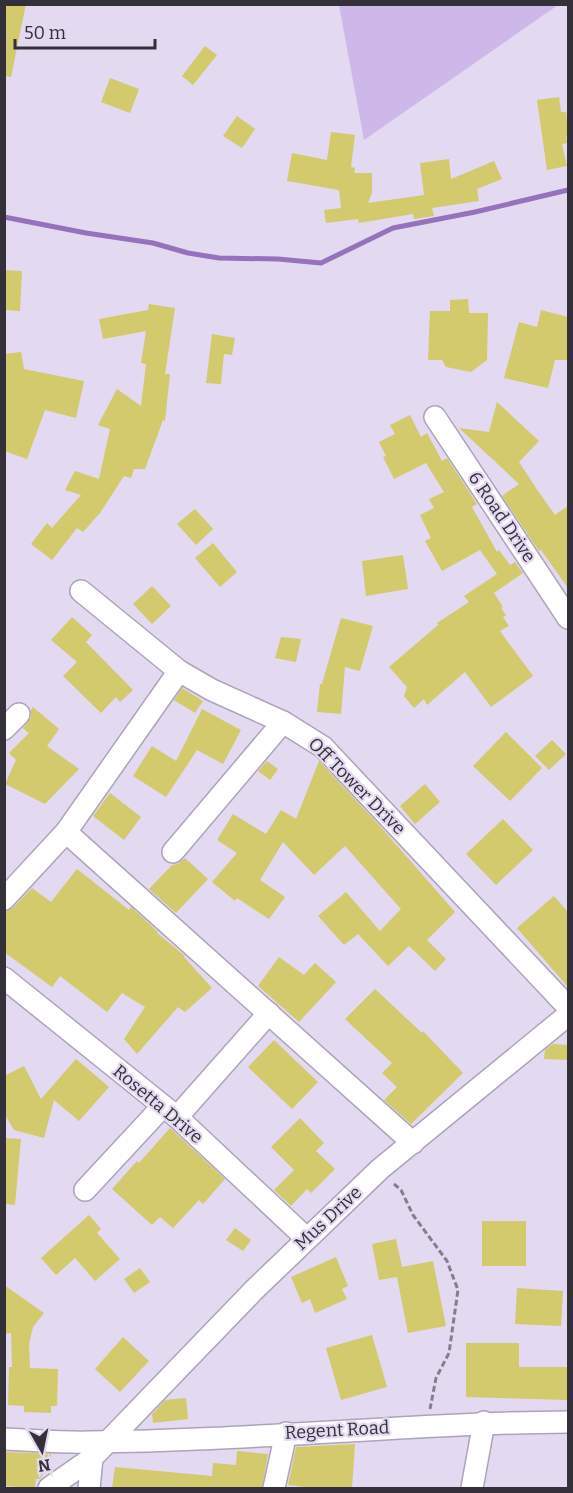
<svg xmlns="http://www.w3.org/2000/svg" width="573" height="1493" font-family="Bitter,serif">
	<rect width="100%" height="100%" fill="#e3d9f0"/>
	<!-- green -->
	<path fill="#ceb8e9" d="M339 5V4L558 5 364 140Z"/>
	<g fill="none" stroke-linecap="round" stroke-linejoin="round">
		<!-- stream -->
		<path stroke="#9572bb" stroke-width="5" d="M4 217 86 233 153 243 188 253 219 258 278 259 321 263 393 228 475 212 568 190"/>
	</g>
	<!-- building -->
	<g fill="#d3c96d">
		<path d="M4 4H26L11 77 4 76Z"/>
		<path d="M205 46 217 55 193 85 182 76Z"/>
		<path d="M110 78 139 89 130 113 101 102Z"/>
		<path d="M559 97 561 112H566L568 130V136H566L567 143 562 144 567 166 547 170 537 100Z"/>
		<path d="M237 116 255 129 242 148 223 136Z"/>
		<path d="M331 132 355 135 351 167 355 168 354 173H372V193L368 203 424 195 420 163 449 159 451 179 494 161 502 179 477 189 479 201 432 208 434 216 414 219 413 214 359 223 358 219 326 223 324 210 341 208 339 190 287 181 292 153 327 160Z"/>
		<path d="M4 270 22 271 20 311 4 310Z"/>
		<path d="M468 299 469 313H488L487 360 471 372 446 367 442 360H428L430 311H450V300Z"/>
		<path d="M149 304 175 308 165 374H170L165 421 163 420 145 469H134L131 478 124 476 100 513 83 532 77 528 52 560 31 544 47 523 52 528 81 495 65 490 75 471 99 479 110 429 98 425 117 389 141 406 146 364 141 363 146 331 103 339 99 319 148 310Z"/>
		<path d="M541 310 568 317V360H555L548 388 504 378 519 322 537 327Z"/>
		<path d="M212 334 235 338 232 355 224 354 221 384 206 383Z"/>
		<path d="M21 352 24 369 84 381 76 418 45 410 27 459 4 451V354Z"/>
		<path d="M497 402 539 441 519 462 538 491 555 515 568 506V588L541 550 539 551 502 496 519 484 459 428 489 432Z"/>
		<path d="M410 415 421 437 427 433 442 461 447 458 477 504 472 507 497 552 499 550 510 565 515 562 523 573 494 593 503 607 501 608 506 615 503 617 509 626 500 631 533 676 491 707 465 672 427 705 424 699 414 708 404 696 407 687 389 667 438 625 437 623 469 602 464 596 497 574 480 550 442 571 425 541 431 538 420 515 434 508 429 499 444 492 426 463 394 479 383 457 386 456 379 442 395 434 390 425Z"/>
		<path d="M195 509 213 529 196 545 177 524Z"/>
		<path d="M213 543 237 572 220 587 195 558Z"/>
		<path d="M403 555 408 589 366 596 362 561Z"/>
		<path d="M152 586 171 606 152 624 133 604Z"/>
		<path d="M72 617 92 635 86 642 133 690 120 702 116 697 101 713 63 676 77 662 51 640Z"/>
		<path d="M341 618 373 626 360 671 345 667 341 714 317 712 320 684H322Z"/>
		<path d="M281 637 301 639 296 662 275 658Z"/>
		<path d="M182 688 203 701 195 713 174 700Z"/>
		<path d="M33 707 59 729 47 746 79 769 45 804 5 784 16 760 9 753 29 733 23 728 31 718V710Z"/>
		<path d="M202 709 241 730 223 764 197 750 166 797 133 776 152 746 176 761Z"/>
		<path d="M506 732 542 768 510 801 473 766Z"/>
		<path d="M552 740 566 754 549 770 535 756Z"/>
		<path d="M267 761 278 769 270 780 258 771Z"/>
		<path d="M319 761 379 825 455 912 427 940 446 959 435 971 409 946 388 966 358 934 344 945 318 916 346 892 380 931 401 909 345 846 314 875 283 842 260 880 285 897 269 919 237 898 235 901 212 882 237 853 217 840 233 814 266 834 281 810 296 819Z"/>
		<path d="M425 784 440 802 415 824 400 806Z"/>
		<path d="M110 793 141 817 124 840 93 816Z"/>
		<path d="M503 819 533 850 496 885 466 854Z"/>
		<path d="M185 858 208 879 176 913 149 889 172 865 178 864Z"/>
		<path d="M77 869 129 910 131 907 158 932 157 933 185 956 184 957 212 988 185 1012 178 1007 137 1054 124 1039 145 1007 122 993 107 1012 60 976 52 987 4 952 5 911 13 908 32 888 51 902Z"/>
		<path d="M554 896 568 912V987L517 928Z"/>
		<path d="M279 957 304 975 315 963 336 982 299 1022 258 986Z"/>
		<path d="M375 989 422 1033 423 1031 463 1073 411 1124 384 1100 397 1087 382 1073 392 1063 345 1019Z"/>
		<path d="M274 1040 318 1082 292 1109 248 1067Z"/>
		<path d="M553 1044 568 1045V1060L544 1059 545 1050Z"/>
		<path d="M76 1059 109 1087 79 1121 54 1100 44 1138 14 1130 4 1113V1076L24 1066 41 1099Z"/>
		<path d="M300 1118 324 1143 316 1151 335 1169 311 1193 307 1189 291 1206 274 1190 294 1170 271 1147Z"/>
		<path d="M170 1128 225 1179 203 1204 199 1200 173 1228 160 1217 152 1225 112 1189 137 1161 139 1163Z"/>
		<path d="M4 1138 21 1139 15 1205 4 1204Z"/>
		<path d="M89 1215 101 1229 97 1233 120 1259 95 1281 75 1258 56 1275 41 1258Z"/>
		<rect x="482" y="1221" width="44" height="45"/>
		<path d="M235 1228 251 1240 243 1251 226 1240Z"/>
		<path d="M396 1239 402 1267 433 1261 446 1326 408 1333 397 1277 379 1280 372 1244Z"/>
		<path d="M336 1257 348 1286 342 1289 347 1299 315 1313 310 1299 302 1303 291 1277Z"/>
		<path d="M140 1268 150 1282 134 1293 124 1279Z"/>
		<path d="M4 1285 44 1313 33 1327 29 1344 30 1368 58 1369 57 1406H51V1413L24 1412V1406L8 1405 9 1367H12L11 1333 4 1334Z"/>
		<path d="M517 1288 563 1291 561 1326 515 1324Z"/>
		<path d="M372 1335 387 1387 341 1400 326 1348Z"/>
		<path d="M123 1337 149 1361 120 1392 95 1369Z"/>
		<path d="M466 1343H519V1367H568V1400L466 1397Z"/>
		<path d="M186 1398 188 1419 153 1423 152 1414 165 1400Z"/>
		<path d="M355 1444 352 1488H314L288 1485 296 1447Z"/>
		<path d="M237 1451 268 1454 262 1488H112L115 1467 212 1476 213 1463 236 1465Z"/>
		<path d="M6 1452 51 1454 49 1472 42 1475 40 1479H36L35 1488 4 1486Z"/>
	</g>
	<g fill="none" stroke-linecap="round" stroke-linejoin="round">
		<defs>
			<g id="minor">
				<path d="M435 417 568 618"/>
				<path d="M81 591 179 671 212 690 283 722 323 747 568 1007"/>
				<path d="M4 729 19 714"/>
				<path d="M66 832 413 1143"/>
				<path d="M173 852 283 722"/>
				<path d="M4 899 66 832 179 671"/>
				<path d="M4 978 177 1117 306 1238"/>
				<path d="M177 1117 269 1013"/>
				<path d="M85 1190 163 1106"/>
				<path d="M4 1439C33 1440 62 1443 91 1442 250 1441 409 1423 568 1422"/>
				<path d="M49 1488 92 1458 254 1290 380 1169 568 1015"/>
				<path d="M89 1488 92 1458"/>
				<path d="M274 1488 286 1433"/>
				<path d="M472 1488 484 1422"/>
			</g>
		</defs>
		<!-- minor casing -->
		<use href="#minor" stroke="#aea4ba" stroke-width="24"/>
		<!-- path -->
		<path stroke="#857e8e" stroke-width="3" stroke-dasharray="6 3" stroke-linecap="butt" d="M394 1184 401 1190 413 1215 447 1261 458 1290 449 1353 436 1378 430 1409"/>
		<!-- minor -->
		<use href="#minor" stroke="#fff" stroke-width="21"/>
	</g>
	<g text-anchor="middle" stroke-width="4.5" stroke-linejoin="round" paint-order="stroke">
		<!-- street labels -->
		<g font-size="18" fill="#343039" stroke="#e3d9f0">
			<text transform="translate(502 517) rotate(56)" y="6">6 Road Drive</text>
			<text transform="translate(357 786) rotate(45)" y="6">Off Tower Drive</text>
			<text transform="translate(158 1104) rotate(40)" y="6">Rosetta Drive</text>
			<text transform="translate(328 1218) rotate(-43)" y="6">Mus Drive</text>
			<text transform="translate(337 1430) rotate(-3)" y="6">Regent Road</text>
		</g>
	</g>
	<!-- border -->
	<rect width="573" height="1493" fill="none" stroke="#343039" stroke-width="12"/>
	<!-- north arrow -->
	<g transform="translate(42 1451) rotate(171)" stroke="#e3d9f0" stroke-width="4.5" paint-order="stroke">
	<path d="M0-4.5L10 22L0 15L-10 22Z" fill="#343039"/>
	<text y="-9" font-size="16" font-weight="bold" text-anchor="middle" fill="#343039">N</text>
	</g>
	<!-- scale -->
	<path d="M15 39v9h140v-9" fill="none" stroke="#343039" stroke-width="3"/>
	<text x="24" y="39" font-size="18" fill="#343039" stroke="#e3d9f0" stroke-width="4.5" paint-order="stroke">50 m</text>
</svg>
